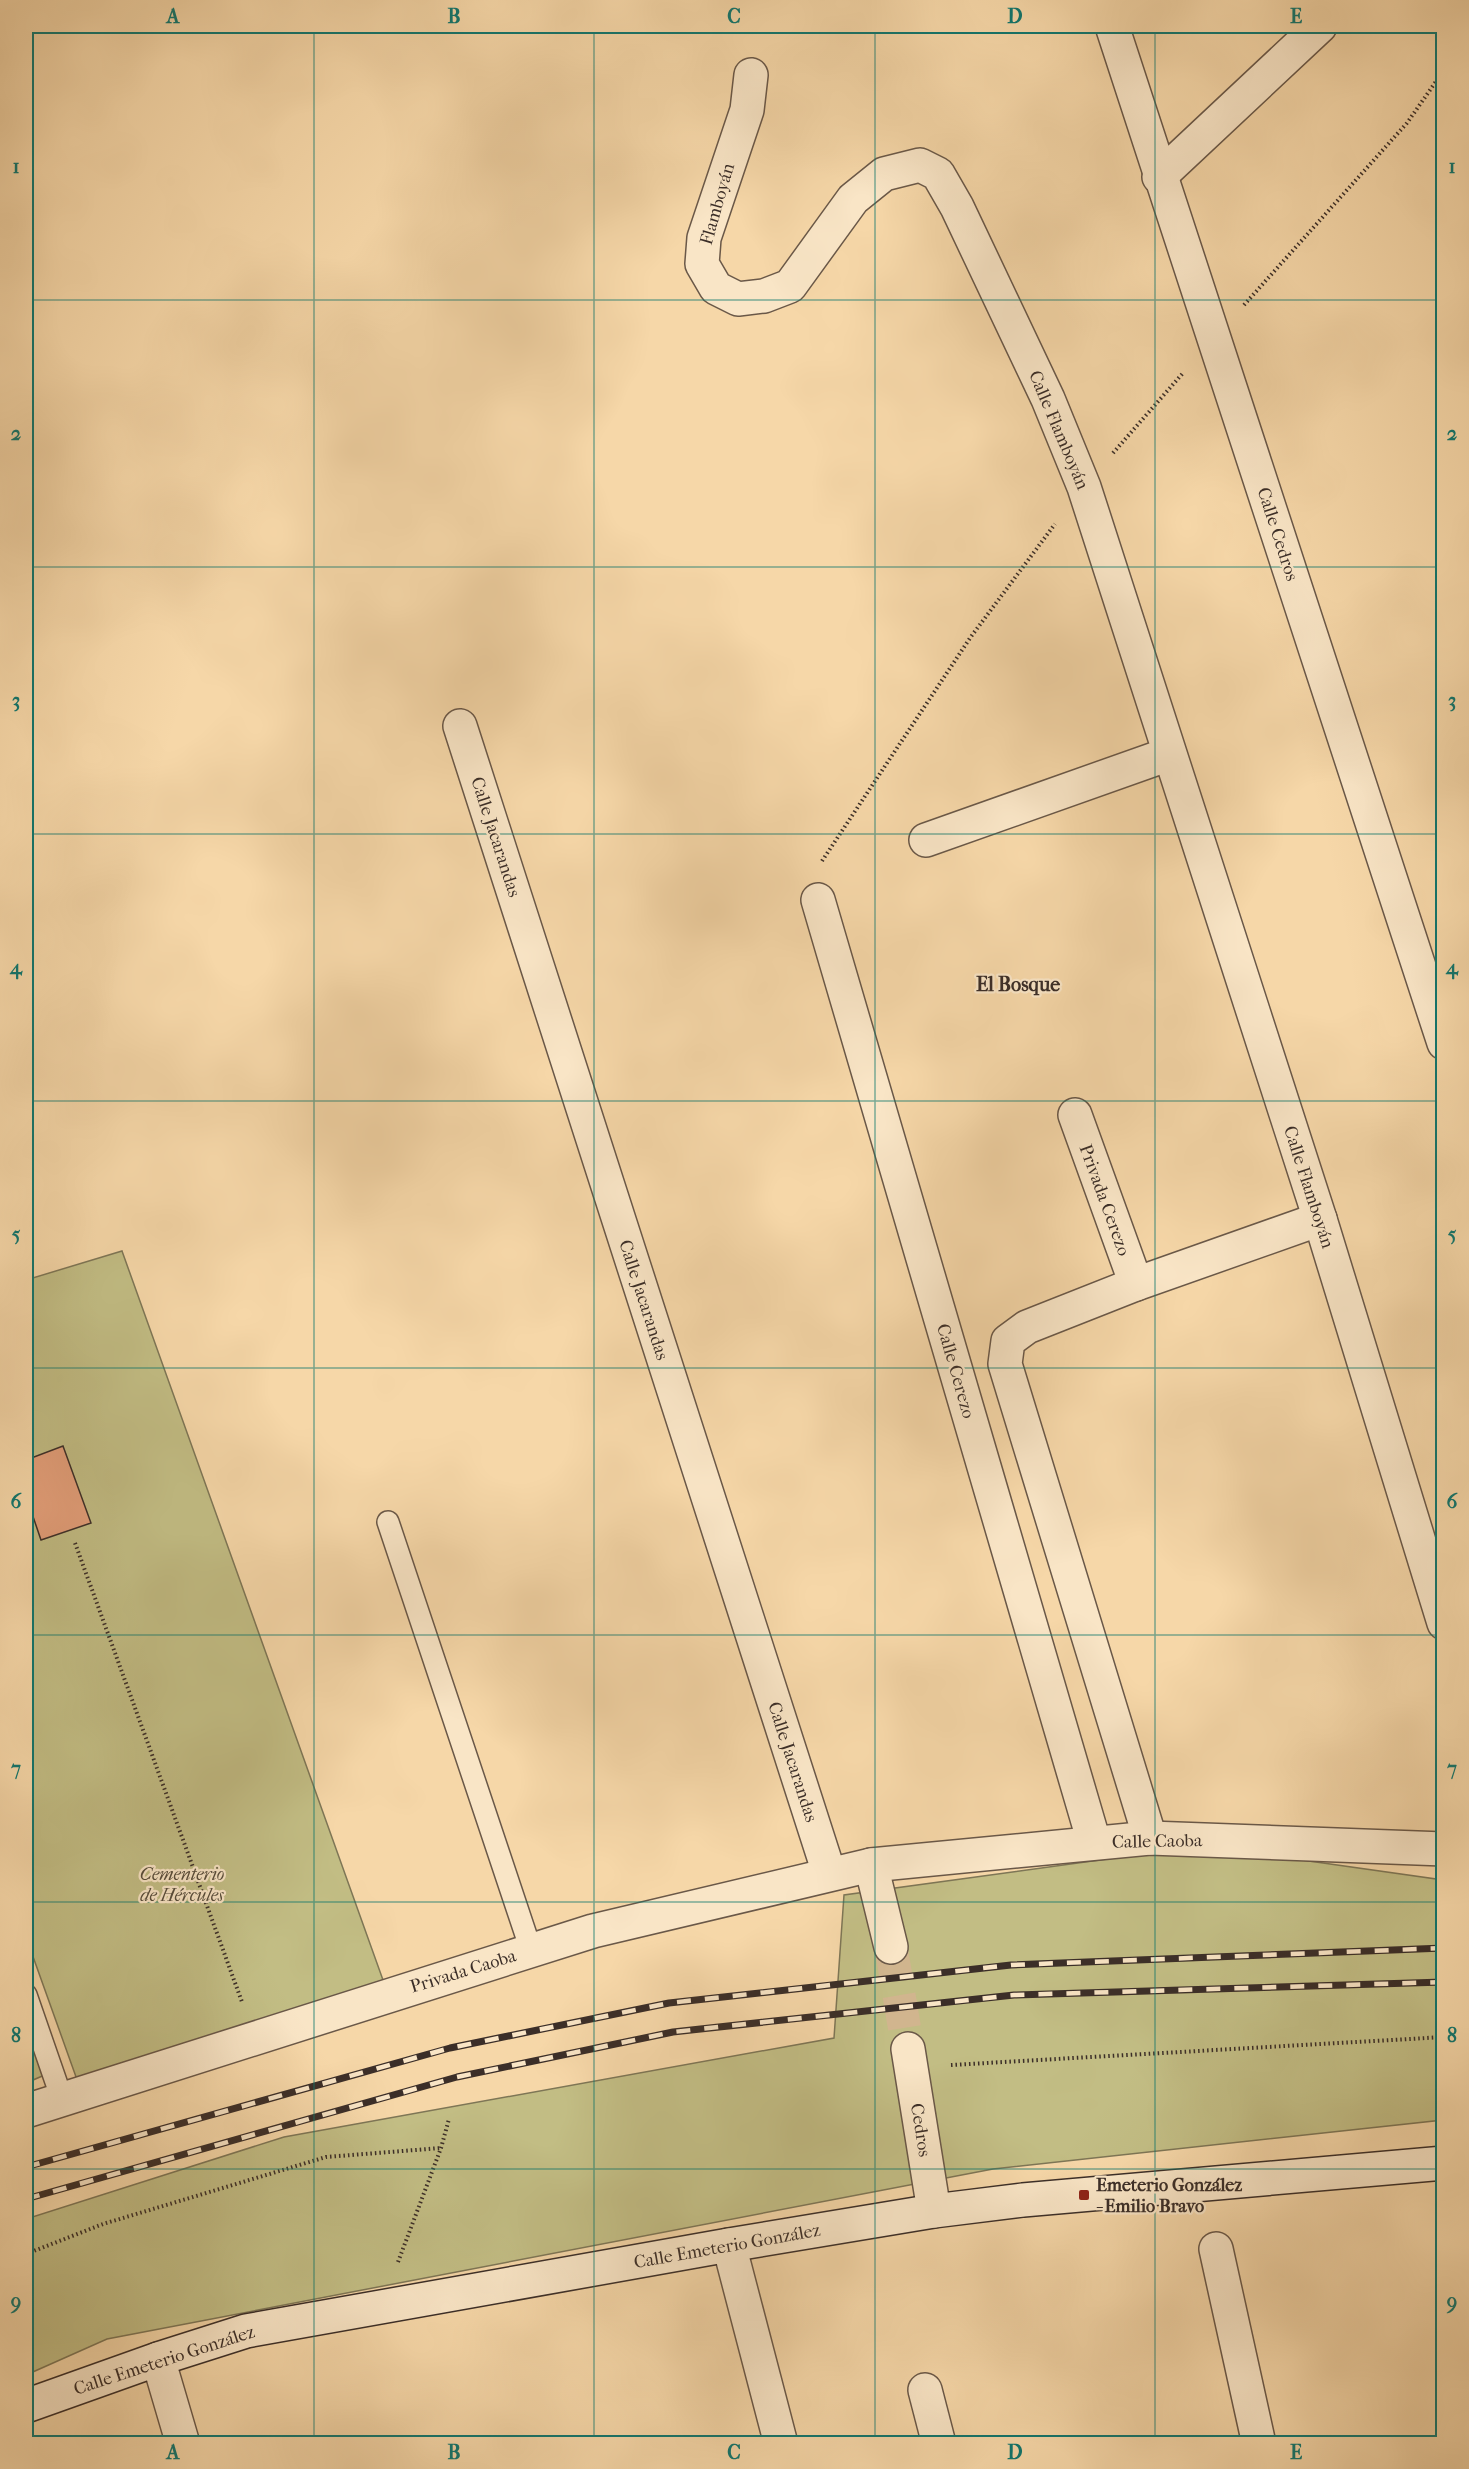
<svg xmlns="http://www.w3.org/2000/svg" width="1469" height="2469" font-family="'IM FELL French Canon',serif">
	<rect width="100%" height="100%" fill="#f6d7a8"/>
	<filter id="stains"><feTurbulence type="fractalNoise" baseFrequency=".00333" numOctaves="4"/><feColorMatrix values="0 0 0 0 .2 0 0 0 0 .09 0 0 0 0 .02 0 0 0 .5 -.17"/></filter>
	<radialGradient id="worn" r=".72"><stop offset=".6" stop-color="#630" stop-opacity="0"/><stop offset="1" stop-color="#630" stop-opacity=".3"/></radialGradient>
	<!-- green -->
	<g fill="#c2bd84" stroke="#7e7656" stroke-width="1.5">
		<path d="M122 1251 383 1980 80 2088 26 1937V1280Z"/>
		<path d="M1202 1846 1443 1880V2120L993 2169 107 2339 26 2375V2219L284 2137 834 2038 844 1895Z"/>
		<path d="M26 2016 47 2074 26 2083Z"/>
	</g>
	<!-- building -->
	<path fill="#e49f7a" stroke="#3b2e28" stroke-width="1.5" d="M63 1446 91 1523 41 1540 26 1496V1460Z"/>
	<g fill="none" stroke-linecap="round" stroke-linejoin="round">
		<!-- street-tunnel -->
		<path stroke="#d1b58e" stroke-width="33" stroke-dasharray="33 16" stroke-linecap="butt" d="M891 1947 908 2049"/>
		<defs>
			<g id="lane">
				<path d="M388 1522 531 1950"/>
				<path d="M26 1995 62 2099"/>
			</g>
			<g id="street">
				<path d="M1112 26 1444 1043"/>
				<path d="M751 75 747 110 704 238 702 264 716 288 738 299 764 296 790 286 853 199 884 174 920 165 938 174 957 207 1048 399 1084 487 1320 1219 1444 1623"/>
				<path d="M1159 177 1320 26"/>
				<path d="M460 726 829 1873"/>
				<path d="M926 840 1169 754"/>
				<path d="M818 900 1094 1842"/>
				<path d="M1075 1115 1136 1284"/>
				<path d="M1150 1838 1005 1364 1008 1341 1027 1327 1136 1284 1320 1219"/>
				<path d="M871 1865 891 1947"/>
				<path d="M908 2049 934 2211"/>
				<path d="M26 2111 593 1931 871 1865 1150 1838 1444 1849"/>
				<path d="M729 2245 781 2444"/>
				<path d="M1216 2249 1259 2444"/>
				<path d="M158 2359 183 2444"/>
				<path d="M925 2390 939 2444"/>
			</g>
			<path id="secondary" d="M26 2406 158 2359 246 2331 729 2245 934 2211 1023 2200 1444 2163"/>
		</defs>
		<!-- lane casing -->
		<use href="#lane" stroke="#6a5848" stroke-width="24"/>
		<!-- street casing -->
		<use href="#street" stroke="#6a5848" stroke-width="36"/>
		<!-- secondary casing -->
		<use href="#secondary" stroke="#3b2e28" stroke-width="36"/>
		<!-- path -->
		<g stroke="#3b2e28" stroke-width="4" stroke-dasharray="1.5 3" stroke-linecap="butt">
			<path d="M1244 305 1407 123 1444 70"/>
			<path d="M1113 453 1183 373"/>
			<path d="M822 861 970 638 1055 524"/>
			<path d="M75 1543 242 2002"/>
			<path d="M951 2065 1444 2037"/>
			<path d="M26 2254 103 2224 326 2157 441 2148"/>
			<path d="M398 2262 441 2148 449 2119"/>
		</g>
		<!-- lane -->
		<use href="#lane" stroke="#f9e5c6" stroke-width="21"/>
		<!-- street -->
		<use href="#street" stroke="#f9e5c6" stroke-width="33"/>
		<!-- secondary -->
		<use href="#secondary" stroke="#f9e5c6" stroke-width="33"/>
		<defs>
			<g id="rail">
				<path d="M26 2167 450 2048 669 2003 1011 1965 1444 1948"/>
				<path d="M26 2199 457 2077 673 2032 1014 1995 1444 1982"/>
			</g>
		</defs>
		<!-- rail casing -->
		<use href="#rail" stroke="#3b2e28" stroke-width="7"/>
		<!-- rail -->
		<use href="#rail" stroke="#f9e5c6" stroke-width="4.5" stroke-dasharray="14" stroke-linecap="butt"/>
	</g>
	<!-- grid -->
	<path fill="none" stroke="#0f766e" stroke-width="1.5" stroke-opacity="0.55" d="M314 26V2444M594 26V2444M875 26V2444M1155 26V2444M26 300H1444M26 567H1444M26 834H1444M26 1101H1444M26 1368H1444M26 1635H1444M26 1902H1444M26 2169H1444"/>
	<!-- markers -->
	<rect fill="#8f2418" stroke="#f9e5c6" stroke-width="2" x="1078" y="2189" width="12" height="12" rx="3"/>
	<g text-anchor="middle" stroke-width="4.5" stroke-linejoin="round" paint-order="stroke">
		<!-- street labels -->
		<g font-size="18" fill="#3b2e28" stroke="#f9e5c6">
			<text transform="translate(717 204) rotate(-74)" y="6">Flamboyán</text>
			<text transform="translate(1059 430) rotate(67)" y="6">Calle Flamboyán</text>
			<text transform="translate(1278 534) rotate(72)" y="6">Calle Cedros</text>
			<text transform="translate(496 837) rotate(72)" y="6">Calle Jacarandas</text>
			<text transform="translate(1309 1187) rotate(72)" y="6">Calle Flamboyán</text>
			<text transform="translate(1105 1200) rotate(70)" y="6">Privada Cerezo</text>
			<text transform="translate(644 1300) rotate(72)" y="6">Calle Jacarandas</text>
			<text transform="translate(956 1371) rotate(74)" y="6">Calle Cerezo</text>
			<text transform="translate(793 1762) rotate(72)" y="6">Calle Jacarandas</text>
			<text transform="translate(1157 1841) rotate(-1)" y="6">Calle Caoba</text>
			<text transform="translate(463 1971) rotate(-17)" y="6">Privada Caoba</text>
			<text transform="translate(921 2130) rotate(81)" y="6">Cedros</text>
			<text transform="translate(727 2246) rotate(-10)" y="6">Calle Emeterio González</text>
			<text transform="translate(164 2360) rotate(-18)" y="6">Calle Emeterio González</text>
		</g>
		<!-- park labels -->
		<g font-size="18" font-style="italic" fill="#564b3a" stroke="#f9e5c6">
			<text x="182" y="1880">Cementerio<tspan x="182" dy="21">de Hércules</tspan></text>
		</g>
		<!-- poi labels -->
		<g font-size="18" font-weight="bold" fill="#3b2e28" stroke="#f9e5c6" text-anchor="start">
			<text x="1096" y="2191">Emeterio González<tspan x="1096" dy="21">- Emilio Bravo</tspan></text>
		</g>
		<!-- neighbourhood labels -->
		<g font-size="20" font-weight="bold" fill="#3b2e28" stroke="#f9e5c6">
			<text x="1018" y="991">El Bosque</text>
		</g>
	</g>
	<!-- margin -->
	<rect width="1469" height="2469" fill="none" stroke="#f6d7a8" stroke-width="66"/>
	<rect x="33" y="33" width="1403" height="2403" fill="none" stroke="#0f766e" stroke-width="2"/>
	<g font-size="20" text-anchor="middle" font-weight="bold" fill="#0f766e">
		<text x="173" y="23">A</text>
		<text x="454" y="23">B</text>
		<text x="734" y="23">C</text>
		<text x="1015" y="23">D</text>
		<text x="1296" y="23">E</text>
		<text x="16" y="173">1</text>
		<text x="1452" y="173">1</text>
		<text x="16" y="440">2</text>
		<text x="1452" y="440">2</text>
		<text x="16" y="707">3</text>
		<text x="1452" y="707">3</text>
		<text x="16" y="974">4</text>
		<text x="1452" y="974">4</text>
		<text x="16" y="1241">5</text>
		<text x="1452" y="1241">5</text>
		<text x="16" y="1508">6</text>
		<text x="1452" y="1508">6</text>
		<text x="16" y="1775">7</text>
		<text x="1452" y="1775">7</text>
		<text x="16" y="2042">8</text>
		<text x="1452" y="2042">8</text>
		<text x="16" y="2309">9</text>
		<text x="1452" y="2309">9</text>
		<text x="173" y="2459">A</text>
		<text x="454" y="2459">B</text>
		<text x="734" y="2459">C</text>
		<text x="1015" y="2459">D</text>
		<text x="1296" y="2459">E</text>
	</g>
	<rect width="100%" height="100%" filter="url(#stains)"/>
	<rect width="100%" height="100%" fill="url(#worn)"/>
</svg>
